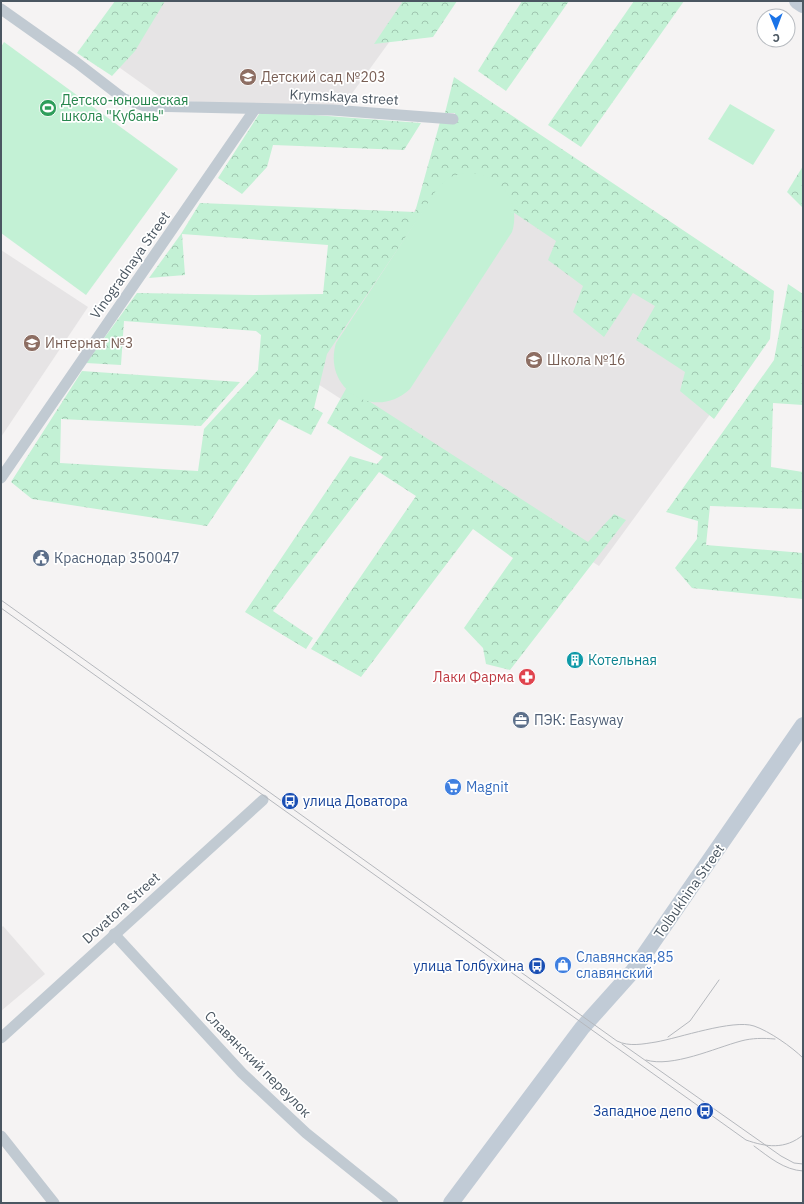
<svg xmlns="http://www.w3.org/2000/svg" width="804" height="1204" font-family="'IBM Plex Sans',sans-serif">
	<defs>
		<pattern id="forest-crowns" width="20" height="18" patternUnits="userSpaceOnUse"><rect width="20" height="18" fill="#c3f1d5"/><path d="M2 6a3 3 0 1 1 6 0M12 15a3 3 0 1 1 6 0" fill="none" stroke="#a0c6b0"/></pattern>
	</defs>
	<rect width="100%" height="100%" fill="#f5f3f3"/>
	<!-- education -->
	<g fill="#e6e4e5">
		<path d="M137 1H419L340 110 165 100 99 53Z"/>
		<path d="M455 148 763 342 599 566 307 377Z"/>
		<path d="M1 250 88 307 1 437Z"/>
		<path d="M3 926 45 974 1 1011V928Z"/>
	</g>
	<!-- forest -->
	<g fill="url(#forest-crowns)">
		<path d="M115 1H165L135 51 112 76 77 53Z"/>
		<path d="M403 1H457L433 37 374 44Z"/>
		<path d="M522 1H569L506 91 478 71Z"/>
		<path d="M634 1H684L581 147 548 125Z"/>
		<path d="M454 77 774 291 770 339 714 419 680 391 685 372 636 340 655 306 633 293 604 337 573 312 583 286 548 260 556 241 513 212 424 210 327 354 314 408 323 413 311 435 279 419 207 526 32 499 11 482 82 371 240 382 201 426 61 419 60 463 198 471 204 429 258 370 261 335 256 331 124 321 121 365 86 363 137 293 255 295 323 294 328 245 182 234 185 275 149 278 181 234 200 203 415 212 440 122H455V113H445Z"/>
		<path d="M261 111 421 123 404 150 273 145 267 167 242 194 218 178Z"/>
		<path d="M803 166V208L787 192Z"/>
		<path d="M788 284 803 294V405L773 403 771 467 803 472V509L710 506 706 545 803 553V599L692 588 675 568 697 539 698 521 666 512 774 360Z"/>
		<path d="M347 387 588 542 614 514 626 520 510 670 486 664 483 648 464 628 513 558 473 529 361 677 311 649 416 496 379 472 273 611 313 638 306 649 245 612 350 456 377 464 383 457 327 423Z"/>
	</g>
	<!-- park -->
	<g fill="#c3f1d5">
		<path d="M4 42 178 169 86 295 1 233V47Z"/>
		<path d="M730 104 775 130 753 165 708 139Z"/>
		<path d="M464 173C498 171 522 200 512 232L410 389C375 422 322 389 336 343L439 186 450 177Z"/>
	</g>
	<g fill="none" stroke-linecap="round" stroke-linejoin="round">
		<!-- street -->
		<g stroke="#c1cad2" stroke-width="11">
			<path d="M1 9 76 62 124 99 145 106 332 110 453 119"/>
			<path d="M1 478 255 109"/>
			<path d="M114 934 242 1073 306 1133 393 1203"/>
			<path d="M1 1038 263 800"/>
			<path d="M1 1136 54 1203"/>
		</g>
		<!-- secondary -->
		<g stroke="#c1cbd6" stroke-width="16">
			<path d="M797 1 803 5"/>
			<path d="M451 1203 582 1028 633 971 803 725"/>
		</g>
		<!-- tram -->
		<g stroke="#b5b8bd" stroke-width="1">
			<path d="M1 600 617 1041C629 1047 643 1044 656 1042 679 1038 733 1019 754 1026 769 1031 792 1047 803 1058"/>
			<path d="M1 608 746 1140C766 1147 785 1150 803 1135"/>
			<path d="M668 1037 690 1021 719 980"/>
			<path d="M622 1044 781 1156 794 1163 803 1164"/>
			<path d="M646 1060C672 1068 715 1048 741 1041 752 1038 763 1038 775 1039"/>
			<path d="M754 1146C769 1157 784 1170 803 1171"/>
		</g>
	</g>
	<!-- icons -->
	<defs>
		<symbol id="school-disc" viewBox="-11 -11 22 22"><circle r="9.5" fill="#8d6e63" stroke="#fff"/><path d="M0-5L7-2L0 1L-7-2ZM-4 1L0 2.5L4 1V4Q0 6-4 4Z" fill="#fff"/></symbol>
		<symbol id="stadium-disc" viewBox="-11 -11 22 22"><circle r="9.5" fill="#2e9e5b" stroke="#fff"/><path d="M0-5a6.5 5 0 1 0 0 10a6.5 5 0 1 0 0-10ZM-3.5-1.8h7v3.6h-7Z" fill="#fff"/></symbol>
		<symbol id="civic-disc" viewBox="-11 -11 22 22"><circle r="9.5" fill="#5c6f8a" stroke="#fff"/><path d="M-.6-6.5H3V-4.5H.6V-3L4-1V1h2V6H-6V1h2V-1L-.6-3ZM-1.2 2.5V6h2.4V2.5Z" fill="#fff"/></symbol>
		<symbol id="building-disc" viewBox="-11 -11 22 22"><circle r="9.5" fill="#0f9aa8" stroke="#fff"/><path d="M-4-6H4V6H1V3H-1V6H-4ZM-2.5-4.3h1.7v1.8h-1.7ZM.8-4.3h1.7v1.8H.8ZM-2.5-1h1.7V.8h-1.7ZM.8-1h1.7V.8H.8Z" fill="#fff"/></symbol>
		<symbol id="pharmacy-disc" viewBox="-11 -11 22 22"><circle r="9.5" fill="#e0444e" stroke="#fff"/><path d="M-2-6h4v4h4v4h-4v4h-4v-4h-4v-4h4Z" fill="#fff"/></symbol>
		<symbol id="office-disc" viewBox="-11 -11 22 22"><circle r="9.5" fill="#5c6f8a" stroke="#fff"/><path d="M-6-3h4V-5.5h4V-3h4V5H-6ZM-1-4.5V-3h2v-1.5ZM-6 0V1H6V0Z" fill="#fff"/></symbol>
		<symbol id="supermarket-disc" viewBox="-11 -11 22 22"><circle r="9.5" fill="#3f7fe0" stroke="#fff"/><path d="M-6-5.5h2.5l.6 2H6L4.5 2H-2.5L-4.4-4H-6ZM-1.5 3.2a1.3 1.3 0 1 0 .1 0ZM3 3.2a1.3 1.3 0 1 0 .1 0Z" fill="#fff"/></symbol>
		<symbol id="bus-disc" viewBox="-11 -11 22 22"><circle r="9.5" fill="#1a4fb4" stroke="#fff"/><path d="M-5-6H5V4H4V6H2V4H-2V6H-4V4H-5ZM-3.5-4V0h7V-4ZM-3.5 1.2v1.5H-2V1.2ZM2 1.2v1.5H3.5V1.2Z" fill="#fff"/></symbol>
		<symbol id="shop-disc" viewBox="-11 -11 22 22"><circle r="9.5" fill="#3f7fe0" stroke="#fff"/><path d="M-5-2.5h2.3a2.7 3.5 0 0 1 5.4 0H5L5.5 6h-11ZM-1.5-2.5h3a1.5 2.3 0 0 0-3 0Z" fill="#fff"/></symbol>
	</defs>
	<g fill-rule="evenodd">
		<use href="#school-disc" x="238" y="67" width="20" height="20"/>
		<use href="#stadium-disc" x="38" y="98" width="20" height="20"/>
		<use href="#school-disc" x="22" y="333" width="20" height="20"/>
		<use href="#school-disc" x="524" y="350" width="20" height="20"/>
		<use href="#civic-disc" x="31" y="548" width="20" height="20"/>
		<use href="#building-disc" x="565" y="650" width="20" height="20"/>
		<use href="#pharmacy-disc" x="517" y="667" width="20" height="20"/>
		<use href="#office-disc" x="511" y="710" width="20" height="20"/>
		<use href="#supermarket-disc" x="443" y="777" width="20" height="20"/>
		<use href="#bus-disc" x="280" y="791" width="20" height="20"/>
		<use href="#shop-disc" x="553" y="955" width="20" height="20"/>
		<use href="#bus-disc" x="527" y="956" width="20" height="20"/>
		<use href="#bus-disc" x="695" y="1101" width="20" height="20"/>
	</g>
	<g text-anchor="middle" stroke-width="3.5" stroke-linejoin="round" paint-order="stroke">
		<!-- education labels -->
		<g font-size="14" fill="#785e54" stroke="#fff" text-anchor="start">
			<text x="261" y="82">Детский сад №203</text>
			<text x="45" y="348">Интернат №3</text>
			<text x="547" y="365">Школа №16</text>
		</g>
		<!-- street labels -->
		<g font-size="14" fill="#4a5661" stroke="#fff">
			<text transform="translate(344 97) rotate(3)" y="5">Krymskaya street</text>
			<text transform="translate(130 265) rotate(-55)" y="5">Vinogradnaya Street</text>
			<text transform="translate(689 891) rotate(-55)" y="5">Tolbukhina Street</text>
			<text transform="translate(121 908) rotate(-42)" y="5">Dovatora Street</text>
			<text transform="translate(258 1064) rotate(45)" y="5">Славянский переулок</text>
		</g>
		<!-- leisure labels -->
		<g font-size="14" fill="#27864d" stroke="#fff" text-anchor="start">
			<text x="61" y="105">Детско-юношеская<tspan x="61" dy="16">школа "Кубань"</tspan></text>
		</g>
		<!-- service labels -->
		<g font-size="14" fill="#4e5e75" stroke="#fff" text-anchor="start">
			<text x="54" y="563">Краснодар 350047</text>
			<text x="534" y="725">ПЭК: Easyway</text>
		</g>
		<!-- culture labels -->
		<g font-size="14" fill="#0d838f" stroke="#fff" text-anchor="start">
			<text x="588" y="665">Котельная</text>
		</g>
		<!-- health labels -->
		<g font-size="14" fill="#be3a42" stroke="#fff" text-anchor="end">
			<text x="514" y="682">Лаки Фарма</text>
		</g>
		<!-- shop labels -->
		<g font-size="14" fill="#366cbe" stroke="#fff" text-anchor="start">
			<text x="466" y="792">Magnit</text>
			<text x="576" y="962">Славянская,85<tspan x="576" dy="16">славянский</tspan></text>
		</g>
		<!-- transit labels -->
		<g font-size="14" fill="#164399" stroke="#fff" text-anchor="end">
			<text x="303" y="806" text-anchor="start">улица Доватора</text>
			<text x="524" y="971">улица Толбухина</text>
			<text x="692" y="1116">Западное депо</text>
		</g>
	</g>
	<!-- border -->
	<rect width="804" height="1204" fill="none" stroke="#4a5661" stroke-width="4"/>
	<!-- north arrow -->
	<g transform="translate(776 28) rotate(179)"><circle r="19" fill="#ffffff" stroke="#b7bbc0"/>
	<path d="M0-3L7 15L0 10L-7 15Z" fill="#1a73e8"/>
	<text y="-6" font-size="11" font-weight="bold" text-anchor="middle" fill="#4a5661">С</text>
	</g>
</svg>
